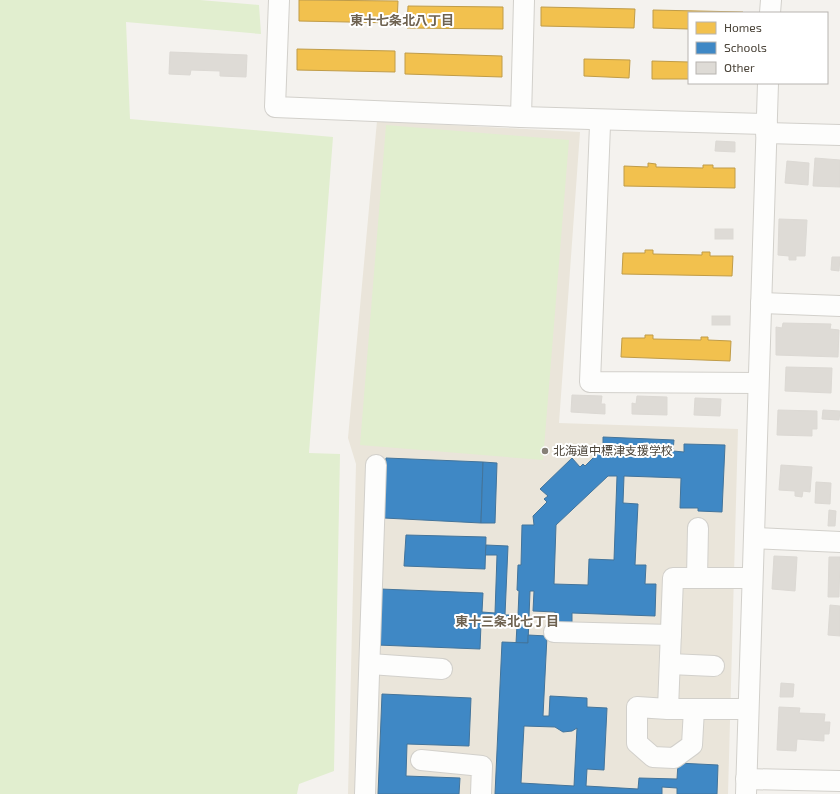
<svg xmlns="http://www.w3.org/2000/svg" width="840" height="794" font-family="'Exo 2','Noto Sans JP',sans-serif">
	<rect width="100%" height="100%" fill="#f4f2ee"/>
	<!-- education -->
	<path fill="#eae5da" d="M377 121 580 132 559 423 738 429 728 794H348L356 464 348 438Z"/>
	<!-- green -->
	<g fill="#e1eecf">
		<path d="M0 0H200L259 5 261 34 126 22 130 119 333 137 309 453 340 454 334 771 299 784 297 794H0Z"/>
		<path d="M386 125 569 140 543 460 360 445Z"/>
	</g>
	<!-- homes -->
	<g fill="#f2c14e" stroke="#c09c48">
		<path d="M299 0 398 1 397 23 299 21Z"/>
		<path d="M408 6 503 7V29L407 28Z"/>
		<path d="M541 7 635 9 634 28 541 26Z"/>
		<path d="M653 10 743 12V13H689V29L653 28Z"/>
		<path d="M297 49 395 51V72L297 70Z"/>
		<path d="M405 53 502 56V77L405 74Z"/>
		<path d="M584 59 630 60 629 78 584 76Z"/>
		<path d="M652 61 689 62V79H652Z"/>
		<path d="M648 163 656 164V167L703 168V165H713V168H735V188L624 186V166L648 167Z"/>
		<path d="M645 250H653V254L702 255V252H710V256H733L732 276 622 274 623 253H645Z"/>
		<path d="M645 335H653V339L701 340V337H708V340L731 341 730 361 621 357 622 338H645Z"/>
	</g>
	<!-- schools -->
	<g fill="#3f88c5" stroke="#43749b" fill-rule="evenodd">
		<path d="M603 437 674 440 673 451 684 452V444L725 445 722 512 698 511V508H680L681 478 624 476 623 503 638 504 635 565H646L645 584H656L655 616 572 613V626H555V612L533 611 534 591H530L528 643H516L517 625 481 624 480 649 377 645 380 589 483 593 482 612 495 613 497 555H485L486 545 508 546 505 615H518L519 591 517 590 518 565H521L522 525H534L533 516 547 502 544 499 548 496 540 489 572 458 580 467 583 464 585 466 599 452H603ZM608 476H617L614 560 589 559 588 585 554 584 556 525Z"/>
		<path d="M386 458 483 462 481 523 384 518Z"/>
		<path d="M483 462 497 463 495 523H481Z"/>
		<path d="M406 535 486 537 485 569 404 566Z"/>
		<path d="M528 635 547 636 543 716H549L550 696 587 698V707L607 708 604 770 587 769 586 786 638 789 639 778 677 779 678 763 718 765 717 794H677V788L662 787V794H495L502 642 528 643ZM524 726 555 727 563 732 572 731 577 728 574 786 521 783Z"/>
		<path d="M382 694 471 698 469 746 407 744 406 776 460 778 459 794H378Z"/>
	</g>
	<!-- building -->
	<g fill="#dedbd6" stroke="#dcd9d4">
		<path d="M170 52 247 55 246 77 220 76V71L191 70 190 75 169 74Z"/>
		<path d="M716 141 735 142V152L715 151Z"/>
		<path d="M815 158 840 160V187L813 186Z"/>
		<path d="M787 161 809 163 808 185 785 183Z"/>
		<path d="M779 219 807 220 805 256H796V260H789V256L778 255Z"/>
		<rect x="715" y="229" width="18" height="10"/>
		<path d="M832 257H840L839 271 831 270Z"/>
		<rect x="712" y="316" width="18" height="9"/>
		<path d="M783 323 831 324 830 329 839 330 838 357 776 355V327L782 328Z"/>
		<path d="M786 367 832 368 831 393 785 391Z"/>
		<path d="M572 395 602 396 601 404H605V414L571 412Z"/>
		<path d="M637 396 667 397V415L632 414V403L636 404Z"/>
		<path d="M695 398 721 399 720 416 694 415Z"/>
		<path d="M778 410 817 411V429H812V436L777 435Z"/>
		<path d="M823 410 840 411 839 420 822 419Z"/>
		<path d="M781 465 812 467 810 492 803 491 802 497 795 496V491L779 490Z"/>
		<path d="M816 482 831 483 830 504 815 503Z"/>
		<path d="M829 510 836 511 835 526H828Z"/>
		<path d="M774 556 797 557 795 591 772 589Z"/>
		<path d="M829 557H840L839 597H828Z"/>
		<path d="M830 605 840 606V636L828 635Z"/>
		<path d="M781 683 794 684 793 697H780Z"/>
		<path d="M779 707 800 708 799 713 825 714 824 722H830L829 734H824V741L797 739 796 751 777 750Z"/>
	</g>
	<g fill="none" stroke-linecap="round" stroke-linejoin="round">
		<defs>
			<g id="minor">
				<path d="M279 0 275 107 521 117 767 124"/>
				<path d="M770 13 771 0"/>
				<path d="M521 117 524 0"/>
				<path d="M600 125 590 382 758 383"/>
				<path d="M766 133 840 135"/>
				<path d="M761 303 840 306"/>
				<path d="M754 538 840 542"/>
				<path d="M697 578 698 528"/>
				<path d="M554 632 671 635"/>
				<path d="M370 664 442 669"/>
				<path d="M670 664 714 666"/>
				<path d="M668 709 637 707V743L653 757 674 758 692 745 694 709"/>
				<path d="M748 709H668L673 578H752"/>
				<path d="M421 760 482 766 481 794"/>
				<path d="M746 779 840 781"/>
				<path d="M365 794 376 465"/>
				<path d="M746 794 768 83"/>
			</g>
		</defs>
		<!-- minor casing -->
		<use href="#minor" stroke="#d2d0cb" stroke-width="22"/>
		<!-- minor -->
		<use href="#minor" stroke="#fdfdfc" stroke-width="20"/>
	</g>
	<!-- markers -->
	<circle fill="#868178" stroke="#fff" stroke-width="1.5" cx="545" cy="451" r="4"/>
	<g text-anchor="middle" stroke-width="4" stroke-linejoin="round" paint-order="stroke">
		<!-- poi labels -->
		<g font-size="12" fill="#4b4439" stroke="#fff" text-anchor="start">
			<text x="553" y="455">北海道中標津支援学校</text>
		</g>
		<!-- neighbourhood labels -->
		<g font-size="13" font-weight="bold" fill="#6e6250" stroke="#fff">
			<text x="402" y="25">東十七条北八丁目</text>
			<text x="507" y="626">東十三条北七丁目</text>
		</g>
	</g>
	<!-- legend -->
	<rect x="688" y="12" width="140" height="72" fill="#ffffff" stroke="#b7b4b0"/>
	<rect x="696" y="22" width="20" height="12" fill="#f2c14e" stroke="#b7b4b0"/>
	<text x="724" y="32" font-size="12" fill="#4b4439">Homes</text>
	<rect x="696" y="42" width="20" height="12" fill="#3f88c5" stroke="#b7b4b0"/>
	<text x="724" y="52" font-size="12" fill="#4b4439">Schools</text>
	<rect x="696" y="62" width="20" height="12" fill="#dedbd6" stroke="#b7b4b0"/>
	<text x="724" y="72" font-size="12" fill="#4b4439">Other</text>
</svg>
